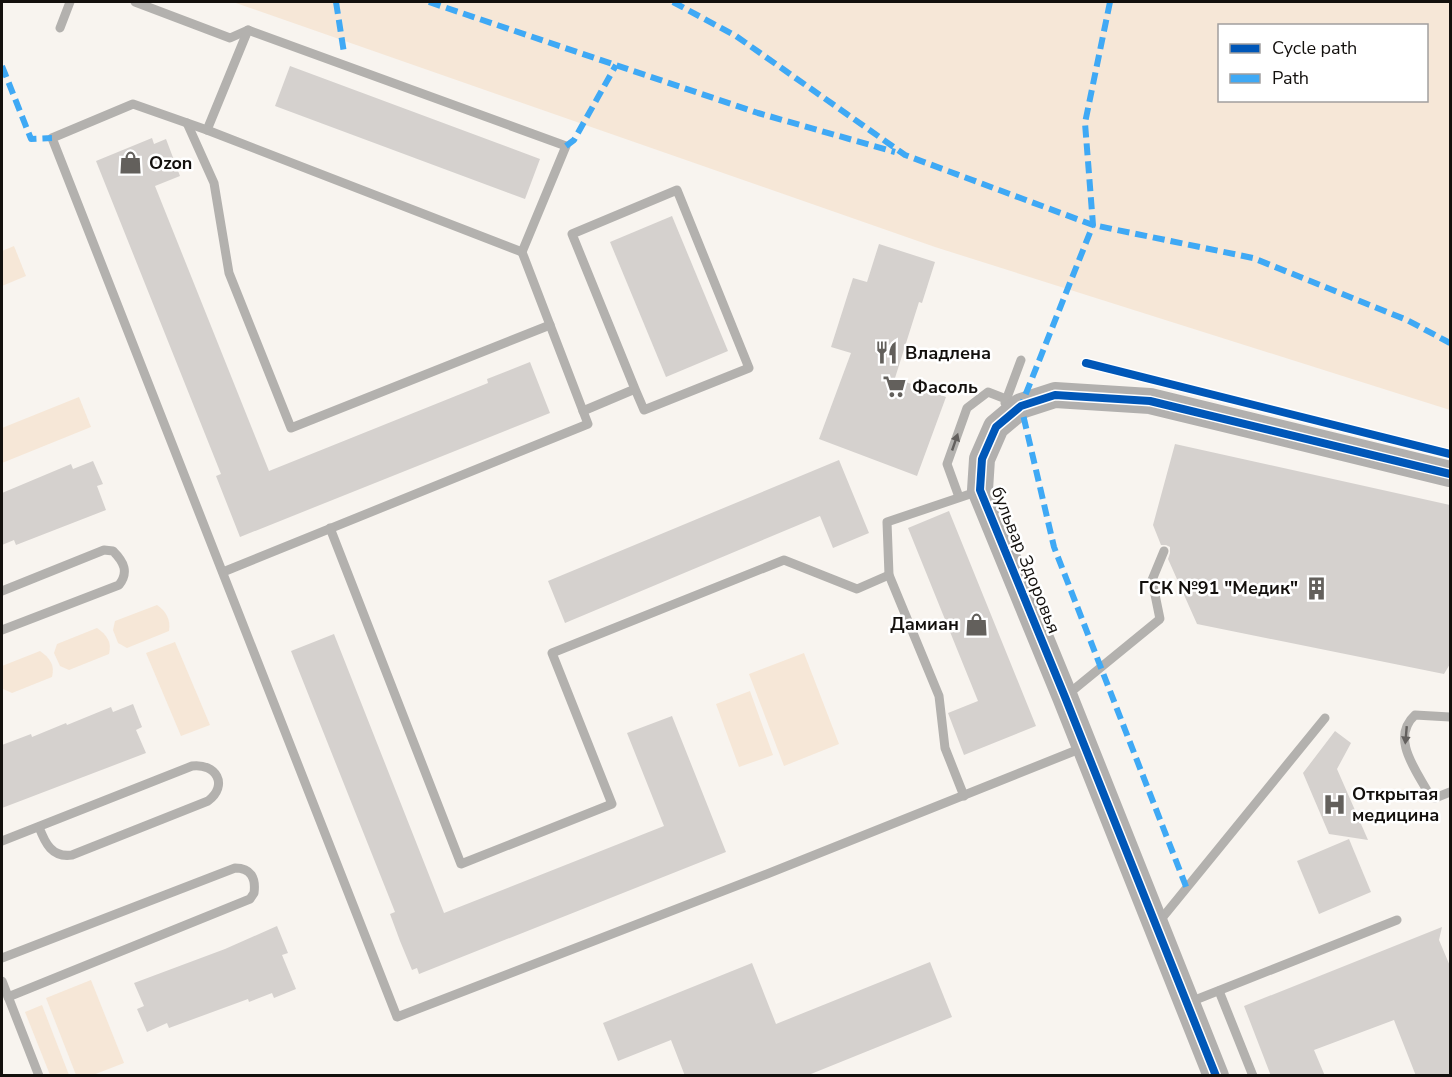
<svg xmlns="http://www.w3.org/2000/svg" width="1452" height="1077" font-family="'Nunito Sans',sans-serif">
	<rect width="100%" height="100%" fill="#f8f4ef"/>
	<!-- green -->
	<g fill="#f6e7d7" fill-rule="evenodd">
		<path d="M233 2H1450V410L935 247ZM1220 26H1426V100H1220Z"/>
		<path d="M14 246 26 276 2 286V251Z"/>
		<path d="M79 397 91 427 2 463V428Z"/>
		<path d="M157 605C166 611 171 620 169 631L127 648 118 643 113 630 115 621Z"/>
		<path d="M97 628C107 635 112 642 109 654L69 670 60 666 54 653 57 644Z"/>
		<path d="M175 642 210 725 181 736 146 653Z"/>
		<path d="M40 651C50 658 55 665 52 677L12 693 3 689 2 666Z"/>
		<path d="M804 653 839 744 784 766 749 674Z"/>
		<path d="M750 691 773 755 739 767 716 704Z"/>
		<path d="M91 980 124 1063 93 1075H76L46 998Z"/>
		<path d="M42 1005 69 1075H50L25 1012Z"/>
	</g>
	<!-- building -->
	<g fill="#d5d1ce">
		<path d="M290 66 540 159 525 199 275 106Z"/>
		<path d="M152 138 154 144 166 139 180 176 155 186 269 471 488 383 487 379 530 362 550 413 240 537 216 476 221 474 96 161Z"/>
		<path d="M672 216 728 351 666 377 610 242Z"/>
		<path d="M879 244 935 262 922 303 919 302 895 378 946 397 917 476 819 439 851 353 831 347 853 278 867 282Z"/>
		<path d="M1175 444 1450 505V664L1444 674 1197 624 1168 559 1170 553V547L1166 545H1161L1153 525Z"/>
		<path d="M839 460 869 533 833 548 820 516 565 623 548 581Z"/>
		<path d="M93 461 103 484 97 486 106 510 16 545 14 540 2 545V493L71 464 73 469Z"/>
		<path d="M949 511 1036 726 964 755 948 713 978 701 908 528Z"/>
		<path d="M334 634 444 913 664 826 627 733 672 716 726 852 419 974 417 968 412 970 400 941 390 914 395 912 291 651Z"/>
		<path d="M133 704 142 727 136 730 146 753 2 808V745L31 734 32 737 66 723 67 725 111 707 113 712Z"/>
		<path d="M1335 731 1351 743 1337 769 1368 840 1329 834 1303 773Z"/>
		<path d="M1349 839 1371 892 1319 914 1297 861Z"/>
		<path d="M277 926 288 953 282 955 296 989 274 998 272 993 249 1002 248 999 169 1028 167 1023 147 1032 137 1009 144 1006 134 983 225 949Z"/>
		<path d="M1442 927 1439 940 1450 966V1076H1416L1394 1020 1314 1050 1325 1076H1271L1244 1006Z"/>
		<path d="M930 962 952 1017 806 1076H685L671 1040 618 1061 603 1023 752 963 776 1024Z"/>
	</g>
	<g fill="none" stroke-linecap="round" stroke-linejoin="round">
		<!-- lane -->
		<g stroke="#b3b1ae" stroke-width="9">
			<path d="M135 2 230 38 248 30 566 146 522 252 588 424 223 572"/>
			<path d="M60 28 70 2"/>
			<path d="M187 123 214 183 229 273 291 428 550 325"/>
			<path d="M207 130 248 30"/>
			<path d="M522 252 207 130 133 104 52 138 397 1017 767 874 1082 748"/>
			<path d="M1005 403 1021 360"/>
			<path d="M583 411 635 389 572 234 677 190 749 368 644 410 635 389"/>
			<path d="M959 497 947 464 967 408 988 392 1006 399"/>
			<path d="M330 528 461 864 612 804 552 653 784 560 857 589 889 575"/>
			<path d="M2 591 104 550 113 551C124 562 129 572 119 585L2 630"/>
			<path d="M1067 695 1160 619 1152 580 1164 551"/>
			<path d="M1450 717 1415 715C1390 738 1416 770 1429 794L1435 798 1450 792"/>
			<path d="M964 796 945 748 939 696 889 575 887 522 979 491"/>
			<path d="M2 841 192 766C216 763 229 785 208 801L72 855C52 858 45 843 39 827"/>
			<path d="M1158 923 1325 718"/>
			<path d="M2 958 235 868C251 868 256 878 254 893L250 899 8 997"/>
			<path d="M2 981 39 1076"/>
			<path d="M1219 991 1253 1076"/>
			<path d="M1190 1002 1397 920"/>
		</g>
		<!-- secondary -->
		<path stroke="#b2b0ae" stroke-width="26" d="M1216 1076 1065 697 980 490 982 459 996 427 1021 406 1055 395 1150 401 1450 474"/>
		<!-- quiet -->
		<g stroke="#3fa9f5" stroke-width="6" stroke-dasharray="12 6" stroke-linecap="butt">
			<path d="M336 2 344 53"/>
			<path d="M429 2 758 113 895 152"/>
			<path d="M673 2 736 36 905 155 1093 225 1253 258 1407 320 1450 343"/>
			<path d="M1110 2 1085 123 1093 225 1021 406 1054 547 1187 889"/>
			<path d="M2 66 31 139 52 138"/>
			<path d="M566 146 574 140 616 65"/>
		</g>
		<defs>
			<g id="cycleway">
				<path d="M1086 363 1450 454"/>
				<path d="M1216 1076 1065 697 980 490 982 459 996 427 1021 406 1055 395 1150 401 1450 474"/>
			</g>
		</defs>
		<!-- cycleway casing -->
		<use href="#cycleway" stroke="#fff" stroke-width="11"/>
		<!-- cycleway -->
		<use href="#cycleway" stroke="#0057b8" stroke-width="8"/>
	</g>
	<!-- one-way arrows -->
	<defs><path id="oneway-solid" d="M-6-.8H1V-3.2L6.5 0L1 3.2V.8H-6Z" transform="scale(1.5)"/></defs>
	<g fill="#63605e">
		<use href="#oneway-solid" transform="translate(955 442) rotate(-71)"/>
		<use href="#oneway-solid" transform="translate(1406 735) rotate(95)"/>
	</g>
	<!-- icons -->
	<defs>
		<symbol id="shop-bare" viewBox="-9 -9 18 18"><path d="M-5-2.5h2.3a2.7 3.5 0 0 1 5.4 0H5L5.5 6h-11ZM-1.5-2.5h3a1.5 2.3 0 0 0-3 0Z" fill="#63605c" stroke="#fff" stroke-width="2.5" paint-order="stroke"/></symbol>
		<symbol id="restaurant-bare" viewBox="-9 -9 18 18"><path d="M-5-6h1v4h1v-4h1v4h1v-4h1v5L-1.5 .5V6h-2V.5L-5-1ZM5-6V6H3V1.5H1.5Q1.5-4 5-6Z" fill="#63605c" stroke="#fff" stroke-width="2.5" paint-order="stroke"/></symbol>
		<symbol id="supermarket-bare" viewBox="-9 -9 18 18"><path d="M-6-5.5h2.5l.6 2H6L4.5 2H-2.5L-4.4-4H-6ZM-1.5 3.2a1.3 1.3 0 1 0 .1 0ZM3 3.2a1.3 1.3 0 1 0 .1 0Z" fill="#63605c" stroke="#fff" stroke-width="2.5" paint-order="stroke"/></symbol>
		<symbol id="building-bare" viewBox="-9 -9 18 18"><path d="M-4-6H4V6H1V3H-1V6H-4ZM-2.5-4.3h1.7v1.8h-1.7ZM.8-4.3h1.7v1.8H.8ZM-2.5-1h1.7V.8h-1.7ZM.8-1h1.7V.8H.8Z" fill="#63605c" stroke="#fff" stroke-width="2.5" paint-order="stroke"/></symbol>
		<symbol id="hospital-bare" viewBox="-9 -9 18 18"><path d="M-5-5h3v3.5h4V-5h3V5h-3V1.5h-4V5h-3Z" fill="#63605c" stroke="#fff" stroke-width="2.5" paint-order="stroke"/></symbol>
	</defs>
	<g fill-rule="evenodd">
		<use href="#shop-bare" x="114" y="146" width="33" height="33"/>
		<use href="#restaurant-bare" x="870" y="336" width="33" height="33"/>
		<use href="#supermarket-bare" x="878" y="370" width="33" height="33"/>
		<use href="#building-bare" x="1300" y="572" width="33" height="33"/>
		<use href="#shop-bare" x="960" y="608" width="33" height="33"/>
		<use href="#hospital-bare" x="1318" y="788" width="33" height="33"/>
	</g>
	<g text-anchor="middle" stroke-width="5" stroke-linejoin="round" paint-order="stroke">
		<!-- poi labels -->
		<g font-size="18" font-weight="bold" fill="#13100d" stroke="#fff" text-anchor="start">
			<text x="149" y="169">Ozon</text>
			<text x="905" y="359">Владлена</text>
			<text x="912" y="393">Фасоль</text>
			<text x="1298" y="594" text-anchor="end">ГСК №91 "Медик"</text>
			<text x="959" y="630" text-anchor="end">Дамиан</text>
			<text x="1352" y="800">Открытая<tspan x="1352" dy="21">медицина</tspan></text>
		</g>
		<!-- street labels -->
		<g font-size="18" fill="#13100d" stroke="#fff">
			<text transform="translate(1026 560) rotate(68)" y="6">бульвар Здоровья</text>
		</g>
	</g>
	<!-- border -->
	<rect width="1452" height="1077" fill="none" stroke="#13100d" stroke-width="6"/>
	<!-- legend -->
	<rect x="1218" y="24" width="210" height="78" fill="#ffffff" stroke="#a19f9e" stroke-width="1.5"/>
	<rect x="1230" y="44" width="30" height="9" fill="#0057b8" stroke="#a19f9e" stroke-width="1.5"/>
	<text x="1272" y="54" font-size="18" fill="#13100d">Cycle path</text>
	<rect x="1230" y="74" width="30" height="9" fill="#3fa9f5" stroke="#a19f9e" stroke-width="1.5"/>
	<text x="1272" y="84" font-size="18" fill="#13100d">Path</text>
</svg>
